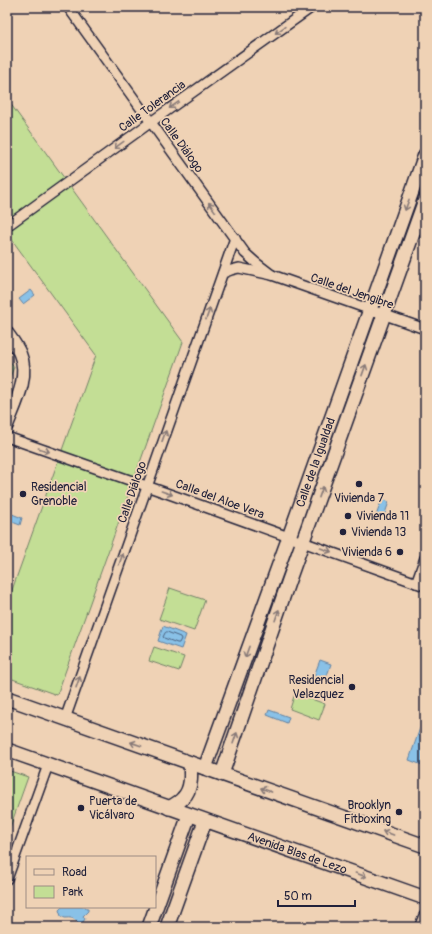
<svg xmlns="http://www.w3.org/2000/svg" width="432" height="934" font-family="Pangolin,sans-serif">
	<rect width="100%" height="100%" fill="#efd2b5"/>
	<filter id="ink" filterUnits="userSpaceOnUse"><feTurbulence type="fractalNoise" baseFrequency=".025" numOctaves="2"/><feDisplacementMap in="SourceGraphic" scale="8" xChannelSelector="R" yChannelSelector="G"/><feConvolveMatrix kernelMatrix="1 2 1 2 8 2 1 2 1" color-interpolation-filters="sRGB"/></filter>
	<g filter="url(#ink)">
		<!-- green -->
		<g fill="#c3de95" stroke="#728068">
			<path d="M7 99 183 342 57 695 7 677V604L96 355 7 233Z"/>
			<path d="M7 357 14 367 7 385Z"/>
			<path d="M170 588 205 600 194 631 159 619Z"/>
			<path d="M154 647 184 657 179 671 149 661Z"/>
			<path d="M295 693 325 704 319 720 290 709Z"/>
			<path d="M7 770 28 777 7 836Z"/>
		</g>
		<!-- water -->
		<g fill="#89c1e7" stroke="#6081a2">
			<path d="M31 290 35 295 23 304 19 299Z"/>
			<path d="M382 499 389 502 383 519 376 516Z"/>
			<path d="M7 512 22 518 20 525 7 520Z"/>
			<path d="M163 626 186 635 181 649 158 641Z"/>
			<path d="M320 660 331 664 325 681 314 676Z"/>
			<path d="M269 710 289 717 287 723 267 715Z"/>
			<path d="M420 728 425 730V766L409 760Z"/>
			<path d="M62 907H86V909H88V911L83 916 85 919 81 925C73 920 76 917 65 918L61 916 59 910Z"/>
		</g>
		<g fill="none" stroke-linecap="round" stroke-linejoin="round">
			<!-- shore -->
			<path stroke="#4b6280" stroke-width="1" d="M167 632 180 637 181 639 179 643H177L164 638 163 637 165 633Z"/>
			<defs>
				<g id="minor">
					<path d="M68 7 245 253 255 262 272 275"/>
					<path d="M7 226 158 117 312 7"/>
					<path d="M223 273 231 270 239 268 272 275 425 329"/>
					<path d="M7 437 172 495 425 586"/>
					<path d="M416 583 425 558"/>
					<path d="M65 719 235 238"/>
					<path d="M7 879 48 765"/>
				</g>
				<g id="tertiary">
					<path d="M7 333C12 340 17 346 20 354 30 377 15 404 7 425"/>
					<path d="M421 927 425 917"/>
				</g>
				<g id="secondary">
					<path d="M7 698 425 846"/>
					<path id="s1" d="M7 750 425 898"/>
					<path id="s2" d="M205 768 289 537 425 155"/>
					<path d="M222 774 289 580 425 200"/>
					<path d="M169 808C174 805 180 802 183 798 192 789 191 775 190 763"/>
					<path d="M149 927 189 815"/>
					<path d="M167 927 205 821"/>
				</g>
			</defs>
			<!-- minor casing -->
			<use href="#minor" stroke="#22223b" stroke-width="12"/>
			<!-- tertiary casing -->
			<use href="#tertiary" stroke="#22223b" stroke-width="15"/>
			<!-- secondary casing -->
			<use href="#secondary" stroke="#22223b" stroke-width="16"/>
			<!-- minor -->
			<use href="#minor" stroke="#efd2b5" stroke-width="9"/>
			<!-- tertiary -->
			<use href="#tertiary" stroke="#efd2b5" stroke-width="12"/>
			<!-- secondary -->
			<use href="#secondary" stroke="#efd2b5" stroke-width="13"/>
		</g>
		<!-- one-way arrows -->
		<defs><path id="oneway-shaft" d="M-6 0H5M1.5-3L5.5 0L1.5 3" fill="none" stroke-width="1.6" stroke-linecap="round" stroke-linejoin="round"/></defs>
		<g stroke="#887a78">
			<use href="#oneway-shaft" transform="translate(280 30) rotate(145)"/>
			<use href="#oneway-shaft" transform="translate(174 105) rotate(145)"/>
			<use href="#oneway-shaft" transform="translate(119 145) rotate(144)"/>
			<use href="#oneway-shaft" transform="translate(407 205) rotate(110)"/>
			<use href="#oneway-shaft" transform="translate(212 207) rotate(-126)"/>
			<use href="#oneway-shaft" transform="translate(208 314) rotate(-70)"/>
			<use href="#oneway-shaft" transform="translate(364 370) rotate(-70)"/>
			<use href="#oneway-shaft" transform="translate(164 436) rotate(-70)"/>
			<use href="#oneway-shaft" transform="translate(44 450) rotate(19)"/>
			<use href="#oneway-shaft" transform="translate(321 492) rotate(-70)"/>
			<use href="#oneway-shaft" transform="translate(167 493) rotate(19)"/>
			<use href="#oneway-shaft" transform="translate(326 550) rotate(19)"/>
			<use href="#oneway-shaft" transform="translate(121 559) rotate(-71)"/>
			<use href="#oneway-shaft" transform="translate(277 615) rotate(-71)"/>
			<use href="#oneway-shaft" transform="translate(247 652) rotate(110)"/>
			<use href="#oneway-shaft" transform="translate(78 682) rotate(-71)"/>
			<use href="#oneway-shaft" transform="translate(235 738) rotate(-71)"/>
			<use href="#oneway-shaft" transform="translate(136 744) rotate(-161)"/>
			<use href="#oneway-shaft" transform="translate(266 790) rotate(-160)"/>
			<use href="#oneway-shaft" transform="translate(388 833) rotate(-160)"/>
			<use href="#oneway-shaft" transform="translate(361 875) rotate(19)"/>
		</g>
	</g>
	<!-- markers -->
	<g fill="#22223b" stroke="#efd2b5" stroke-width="1.5">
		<circle cx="359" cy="484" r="4"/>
		<circle cx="23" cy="494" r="4"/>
		<circle cx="348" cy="516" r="4"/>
		<circle cx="343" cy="532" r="4"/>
		<circle cx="400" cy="552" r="4"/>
		<circle cx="352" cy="687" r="4"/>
		<circle cx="81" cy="808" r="4"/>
		<circle cx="399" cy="812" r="4"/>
	</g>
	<g text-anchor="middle" stroke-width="3.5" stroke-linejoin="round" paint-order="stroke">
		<!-- street labels -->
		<g font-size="12" fill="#22223b" stroke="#efd2b5">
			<text transform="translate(152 106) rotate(-36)" y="4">Calle Tolerancia</text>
			<text transform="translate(182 145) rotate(54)" y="4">Calle Diálogo</text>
			<text transform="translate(352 291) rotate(19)" y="4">Calle del Jengibre</text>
			<text dy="4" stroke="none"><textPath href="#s2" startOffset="325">Calle de la Igualdad</textPath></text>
			<text transform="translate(132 492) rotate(-71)" y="4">Calle Diálogo</text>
			<text transform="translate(220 499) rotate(20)" y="4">Calle del Aloe Vera</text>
			<text dy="4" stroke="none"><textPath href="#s1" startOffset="308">Avenida Blas de Lezo</textPath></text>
		</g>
		<!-- poi labels -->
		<g font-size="12" fill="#22223b" stroke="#efd2b5" text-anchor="start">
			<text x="31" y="491">Residencial<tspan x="31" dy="14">Grenoble</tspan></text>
			<text x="359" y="502" text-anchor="middle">Vivienda 7</text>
			<text x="356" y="520">Vivienda 11</text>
			<text x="351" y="536">Vivienda 13</text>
			<text x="392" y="556" text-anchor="end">Vivienda 6</text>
			<text x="344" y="684" text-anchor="end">Residencial<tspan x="344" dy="14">Velazquez</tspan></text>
			<text x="89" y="805">Puerta de<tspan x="89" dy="14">Vicálvaro</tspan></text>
			<text x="391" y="809" text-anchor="end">Brooklyn<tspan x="391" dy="14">Fitboxing</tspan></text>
		</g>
	</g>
	<!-- margin -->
	<rect width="432" height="934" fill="none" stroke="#efd2b5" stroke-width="24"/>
	<rect x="12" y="12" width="408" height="910" fill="none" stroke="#22223b" stroke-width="1.5" filter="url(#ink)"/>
	<!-- legend -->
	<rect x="26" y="856" width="130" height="52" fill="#efd2b5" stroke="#9d8c84"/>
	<rect x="34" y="869" width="20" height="6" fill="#efd2b5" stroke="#9d8c84"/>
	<text x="62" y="876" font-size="12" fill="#22223b">Road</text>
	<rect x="34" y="886" width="20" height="12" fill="#c3de95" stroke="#9d8c84"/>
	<text x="62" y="896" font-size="12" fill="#22223b">Park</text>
	<!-- scale -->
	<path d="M278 900v6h77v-6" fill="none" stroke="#22223b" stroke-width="2"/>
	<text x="284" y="900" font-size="12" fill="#22223b" stroke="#efd2b5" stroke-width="3" paint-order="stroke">50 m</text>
</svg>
